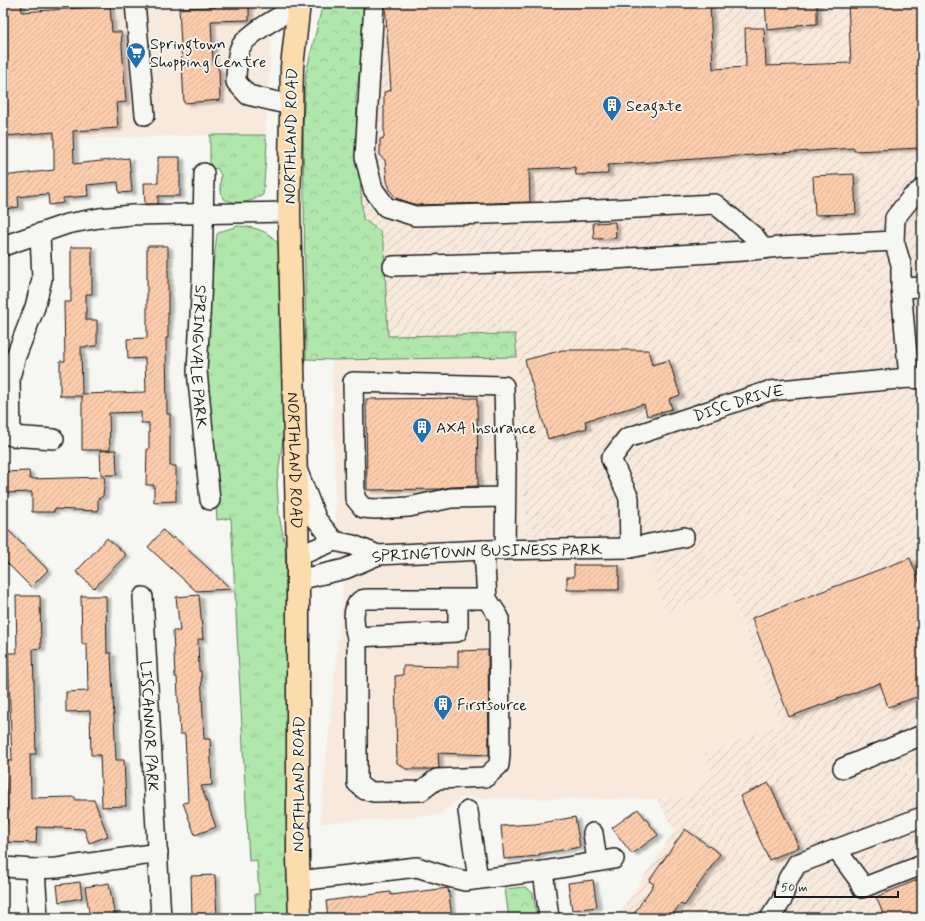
<svg xmlns="http://www.w3.org/2000/svg" width="925" height="921" font-family="Mynerve,sans-serif">
	<defs>
		<pattern id="industrial-furrows" width="10" height="10" patternUnits="userSpaceOnUse"><rect width="10" height="10" fill="#f8e9dd"/><path d="M-1 1l2-2M0 10L10 0M9 11l2-2" fill="none" stroke="#d4c7bd"/></pattern>
		<pattern id="grass-tufts" width="24" height="20" patternUnits="userSpaceOnUse"><rect width="24" height="20" fill="#b0e7ab"/><path d="M3 7l-1-3M5 7V3M7 7l1-3M15 17l-1-3M17 17v-4M19 17l1-3" fill="none" stroke="#97c693"/></pattern>
		<pattern id="forest-crowns" width="20" height="18" patternUnits="userSpaceOnUse"><rect width="20" height="18" fill="#b0e7ab"/><path d="M2 6a3 3 0 1 1 6 0M12 15a3 3 0 1 1 6 0" fill="none" stroke="#97c693"/></pattern>
		<pattern id="building-hatch" width="6" height="6" patternUnits="userSpaceOnUse"><rect width="6" height="6" fill="#fcccab"/><path d="M-1 1l2-2M0 6l6-6M5 7l2-2" fill="none" stroke="#d7af93"/></pattern>
		<filter id="shadow"><feDropShadow dx="4.5" dy="2.5" stdDeviation="1" flood-color="#0004"/></filter>
	</defs>
	<rect width="100%" height="100%" fill="#f6f6f2"/>
	<filter id="ink" filterUnits="userSpaceOnUse"><feTurbulence type="fractalNoise" baseFrequency=".025" numOctaves="2"/><feDisplacementMap in="SourceGraphic" scale="8" xChannelSelector="R" yChannelSelector="G"/><feConvolveMatrix kernelMatrix="1 2 1 2 8 2 1 2 1" color-interpolation-filters="sRGB"/></filter>
	<g filter="url(#ink)">
		<!-- built -->
		<g fill="#f8e9dd">
			<path d="M3 3H274L265 135H210L3 141Z"/>
			<path d="M517 357 526 535 653 538 667 612 729 589 780 724 704 754 711 773 687 797 657 799 460 798 439 815 320 823 343 592 336 520 332 360Z"/>
		</g>
		<!-- industrial -->
		<path fill="url(#industrial-furrows)" d="M323 3H922V918H616L675 831 657 799 687 797 711 773 704 754 780 724 729 589 667 612 655 584 653 538 526 535 517 357 332 360 306 359 303 122 306 73Z"/>
		<!-- grass -->
		<g fill="url(#grass-tufts)" stroke="#668264">
			<path d="M210 135H265L267 144 263 195C248 203 239 205 223 199L220 188 221 175 217 168 210 170Z"/>
			<path d="M238 226C256 227 274 232 281 250L284 432 277 482 279 515 285 545 296 918H256L255 894H259L257 860 249 861 231 518 217 520 206 370 209 301 217 234 222 231Z"/>
		</g>
		<!-- forest -->
		<g fill="url(#forest-crowns)" stroke="#668264">
			<path d="M323 3H368L356 98 359 167 363 219 380 231 384 246 388 336 515 334 517 357 332 360 306 359 303 122 306 73Z"/>
			<path d="M525 887 533 893 537 918H509L505 889Z"/>
		</g>
		<!-- building -->
		<g fill="url(#building-hatch)" stroke="#1c1c1c" filter="url(#shadow)">
			<path d="M3 3H21L22 12 110 6 112 32H121L126 102 116 103 118 128 73 131 74 164 129 158 132 192 119 193 118 182 87 185 88 196 63 198V203L49 205 48 194 33 195 18 197 19 207 5 209 3 176 54 170V132L5 136 4 128H3Z"/>
			<path d="M216 3H249V20L211 21 213 62 219 70 220 100 184 103 179 8 216 7Z"/>
			<path d="M385 3H710L713 69 746 67 745 28H764L766 66 851 63 848 3H922V148L854 151V148L608 165V174L576 175 575 167 529 169 530 202 417 205 396 198 391 192 387 181 385 160 380 156V139L384 138V92L391 90Z"/>
			<path d="M765 3H817V24L796 25V27L767 30Z"/>
			<path d="M158 157H180V196H158V204H145L144 183H158Z"/>
			<path d="M854 174 856 214 815 215 813 176Z"/>
			<path d="M615 222 616 238 594 239 593 223Z"/>
			<path d="M147 246H168V338H166L167 414H170V466H176V501L154 502V485H146L147 449H149V423H141V412L109 413 110 450H82V396H60V361H65L64 302H71V247H92V294H86V320H97V346L81 347 82 394 146 392 145 358 128 359 127 339 147 338Z"/>
			<path d="M563 350H648L652 365 669 360 680 395 669 399 672 409 647 416 644 404 585 421 587 428 548 439 525 360Z"/>
			<path d="M477 398 478 486 451 487 440 489 367 490 366 399Z"/>
			<path d="M116 450 117 475H101L100 451Z"/>
			<path d="M29 471 30 479 105 477 103 496 98 499V511L54 509V512H32V492L3 493V472Z"/>
			<path d="M3 525 48 570 31 587 3 559Z"/>
			<path d="M163 530 172 539 174 537 231 589 196 591 148 547Z"/>
			<path d="M107 538 126 555 94 588 76 572Z"/>
			<path d="M910 558 922 589V695L888 707 880 683 789 717 752 618Z"/>
			<path d="M574 565H619V590H567V577H574Z"/>
			<path d="M199 595 203 639H198L199 671H201L204 739H210L212 785 201 786 216 827 195 835 183 803 188 802 185 734H180L177 677H175L173 631H180L176 597Z"/>
			<path d="M16 596H40L41 648 33 649 36 754H30L31 798 75 797V800H94L108 836 89 843 84 829 37 827 36 843 4 842 5 824H7V803L5 761H12L8 653H17Z"/>
			<path d="M81 596H106L107 653H111L116 760H124L126 806 102 807 100 755H91L90 711 66 712V692L88 691 87 644H82Z"/>
			<path d="M488 650 489 755 438 753 439 768 433 769H406L397 763 395 676 403 675V666L458 667V651Z"/>
			<path d="M769 783 799 847 769 860 740 796Z"/>
			<path d="M638 809 658 835 632 854 612 828Z"/>
			<path d="M575 817 580 847 539 854V856L504 859 501 826 535 824Z"/>
			<path d="M685 829 720 854 684 906 681 903 670 918H631L654 884 649 881Z"/>
			<path d="M215 875 217 918H192L191 876Z"/>
			<path d="M922 878V918H885L876 897Z"/>
			<path d="M593 880 597 907 572 910 568 883Z"/>
			<path d="M80 882 82 898 59 902 57 885Z"/>
			<path d="M109 883 115 918H90L85 887Z"/>
			<path d="M448 888 452 918H411V914L385 918H328L326 901 390 892 391 895Z"/>
		</g>
		<g fill="none" stroke-linecap="round" stroke-linejoin="round">
			<defs>
				<g id="minor">
					<path d="M135 3 145 115"/>
					<path d="M374 3 365 157 373 189 386 207 415 216 557 212 715 204 755 237 763 249"/>
					<path d="M290 105 248 95 236 82C236 75 237 54 240 48 246 35 283 13 298 8"/>
					<path id="s1" d="M204 173 202 280 197 371 210 500"/>
					<path d="M40 234 42 279 35 307 16 356 10 377 11 436 54 439"/>
					<path d="M3 246 67 224 99 218 132 215 289 212"/>
					<path d="M393 266 597 260 743 251 779 247 894 241"/>
					<path d="M901 288 922 287"/>
					<path d="M909 378 901 288V264L894 241 895 218 911 198 922 189"/>
					<path d="M298 472 317 520 334 541"/>
					<path d="M630 548 684 537"/>
					<path d="M505 550 506 470 504 386 353 382 355 498 363 508 375 509 409 507 451 498 505 497"/>
					<path d="M298 556 334 541 353 545 378 555"/>
					<path id="s2" d="M298 580 345 569 378 555 484 550 630 548 629 498 611 459 627 438 769 391 909 378 922 379"/>
					<path id="s3" d="M143 597 161 918"/>
					<path d="M458 599V628L457 632 357 637C354 628 351 608 360 601 362 599 366 599 369 599H487L484 550"/>
					<path d="M357 637V783L365 790 374 792 421 791 437 779 486 777 499 765 500 754 499 617 487 599"/>
					<path d="M843 768 922 735"/>
					<path d="M468 811 478 879"/>
					<path d="M593 833 597 861"/>
					<path d="M836 849 858 879 862 888 922 865"/>
					<path d="M3 867 35 869 57 868 158 853"/>
					<path d="M35 869 38 918"/>
					<path d="M543 871 549 918"/>
					<path d="M299 881 417 867 445 876 465 881 543 871 614 859"/>
					<path d="M770 918 782 900 788 879 797 864 922 817"/>
				</g>
				<g id="major">
					<path id="s4" d="M299 3 292 67 289 212 298 556V859L300 918"/>
				</g>
			</defs>
			<!-- minor casing -->
			<use href="#minor" stroke="#1c1c1c" stroke-width="22"/>
			<!-- major casing -->
			<use href="#major" stroke="#1c1c1c" stroke-width="25"/>
			<!-- minor -->
			<use href="#minor" stroke="#f6f6f2" stroke-width="19"/>
			<!-- major -->
			<use href="#major" stroke="#fcdcac" stroke-width="22"/>
		</g>
	</g>
	<!-- icons -->
	<defs>
		<symbol id="supermarket-pin" viewBox="-11 -11 22 30"><path d="M0 17L-7.5 6A9.5 9.5 0 1 1 7.5 6Z" fill="#1f6fb2" stroke="#f6f6f2"/><path d="M-6-5.5h2.5l.6 2H6L4.5 2H-2.5L-4.4-4H-6ZM-1.5 3.2a1.3 1.3 0 1 0 .1 0ZM3 3.2a1.3 1.3 0 1 0 .1 0Z" fill="#fff"/></symbol>
		<symbol id="building-pin" viewBox="-11 -11 22 30"><path d="M0 17L-7.5 6A9.5 9.5 0 1 1 7.5 6Z" fill="#1f6fb2" stroke="#f6f6f2"/><path d="M-4-6H4V6H1V3H-1V6H-4ZM-2.5-4.3h1.7v1.8h-1.7ZM.8-4.3h1.7v1.8H.8ZM-2.5-1h1.7V.8h-1.7ZM.8-1h1.7V.8H.8Z" fill="#fff"/></symbol>
	</defs>
	<g fill-rule="evenodd">
		<use href="#supermarket-pin" x="125" y="41" width="22" height="30"/>
		<use href="#building-pin" x="601" y="94" width="22" height="30"/>
		<use href="#building-pin" x="411" y="416" width="22" height="30"/>
		<use href="#building-pin" x="432" y="693" width="22" height="30"/>
	</g>
	<g text-anchor="middle" stroke-width="3.5" stroke-linejoin="round" paint-order="stroke">
		<!-- poi labels -->
		<g font-size="16" fill="#1c1c1c" stroke="#f6f6f2" text-anchor="start">
			<text x="150" y="49">Springtown<tspan x="150" dy="18">Shopping Centre</tspan></text>
			<text x="626" y="111">Seagate</text>
			<text x="436" y="433">AXA Insurance</text>
			<text x="457" y="710">Firstsource</text>
		</g>
		<!-- street labels -->
		<g font-size="16" fill="#1c1c1c" stroke="#f6f6f2">
			<text transform="translate(290 136) rotate(-89)" y="6">NORTHLAND ROAD</text>
			<text dy="6" stroke="none"><textPath href="#s1" startOffset="184">SPRINGVALE PARK</textPath></text>
			<text dy="6" stroke="none"><textPath href="#s2" startOffset="573">DISC DRIVE</textPath></text>
			<text dy="6" stroke="none"><textPath href="#s4" startOffset="458">NORTHLAND ROAD</textPath></text>
			<text dy="6" stroke="none"><textPath href="#s2" startOffset="193">SPRINGTOWN BUSINESS PARK</textPath></text>
			<text dy="6" stroke="none"><textPath href="#s3" startOffset="129">LISCANNOR PARK</textPath></text>
			<text transform="translate(298 784) rotate(-90)" y="6">NORTHLAND ROAD</text>
		</g>
	</g>
	<!-- margin -->
	<rect width="925" height="921" fill="none" stroke="#f6f6f2" stroke-width="16"/>
	<rect x="8" y="8" width="909" height="905" fill="none" stroke="#1c1c1c" stroke-width="1.5" filter="url(#ink)"/>
	<!-- scale -->
	<path d="M775 891v6h123v-6" fill="none" stroke="#1c1c1c" stroke-width="2"/>
	<text x="781" y="891" font-size="12" fill="#1c1c1c" stroke="#f6f6f2" stroke-width="3" paint-order="stroke">50 m</text>
</svg>
